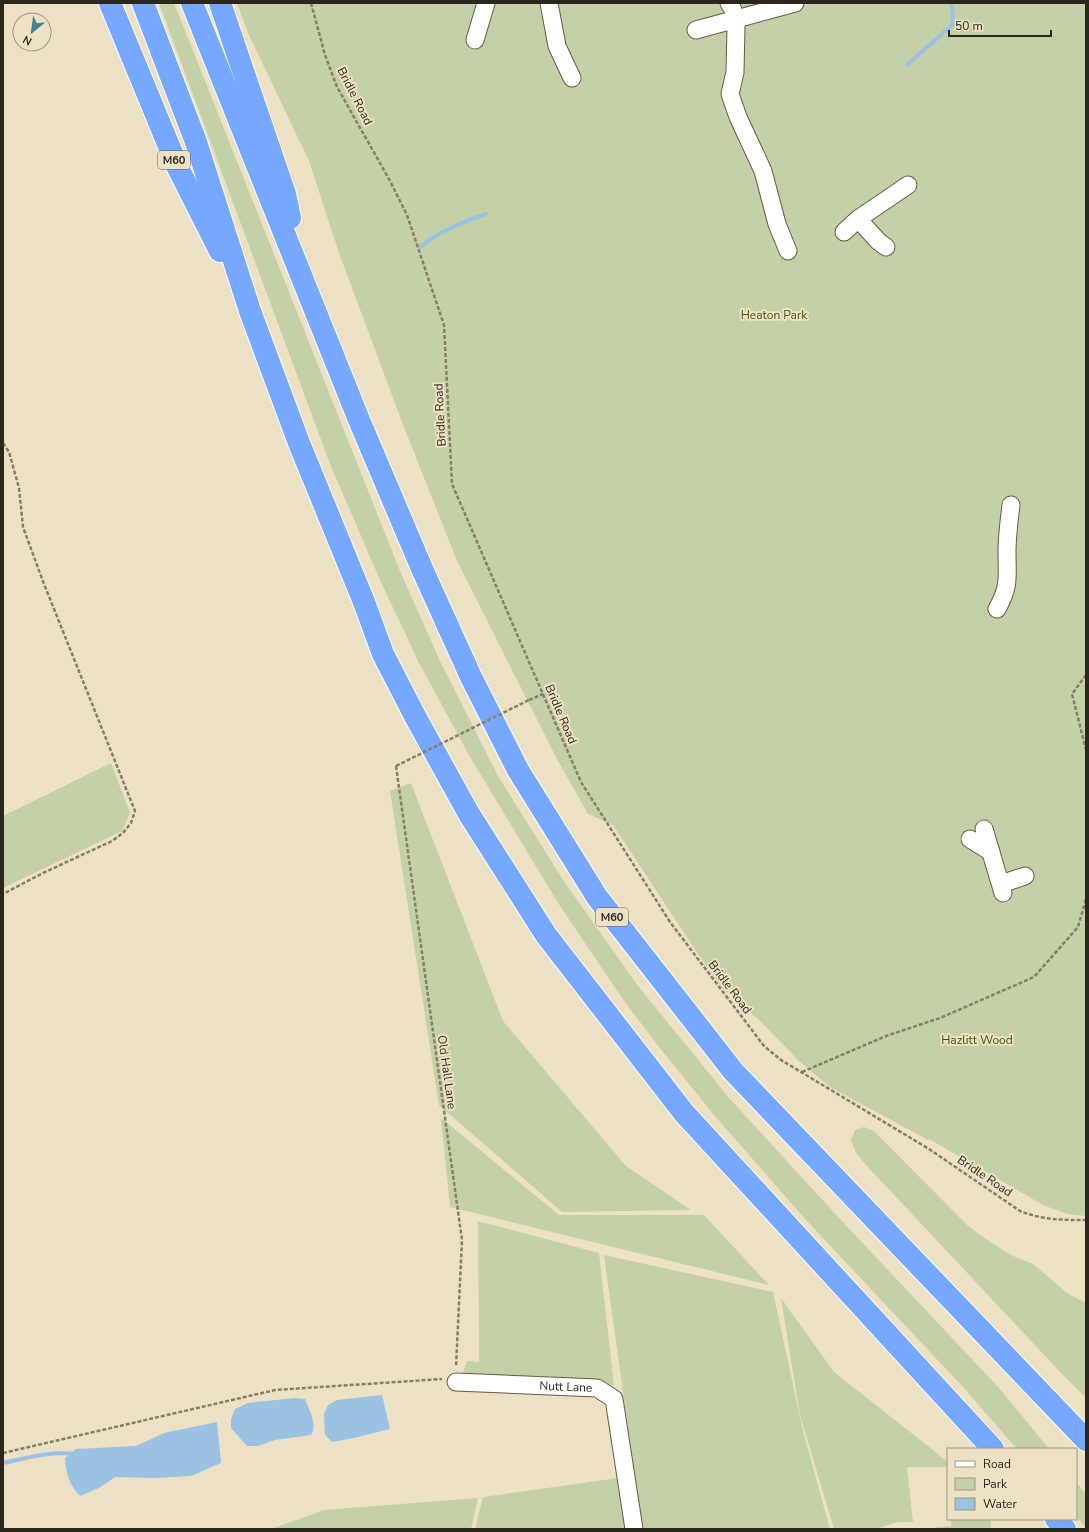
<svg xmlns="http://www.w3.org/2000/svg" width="1089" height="1532" font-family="'Nunito Sans',sans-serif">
	<rect width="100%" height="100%" fill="#ede1c5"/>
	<!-- green -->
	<g fill="#c4d0a8">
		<path d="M159 3H174L400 571 440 661 498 776 563 880 638 986 730 1099 840 1219 1000 1389 1049 1449H1017L963 1387 806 1220 714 1115 659 1047 624 1001 560 906 470 757 419 663 380 580 330 464Z"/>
		<path d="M237 3H1086V1216L1067 1214 1043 1205 929 1139 928 1140 830 1087 798 1060 760 1021 722 988 696 951 613 825 588 814 557 759 457 561 402 422 339 253 309 161 248 33Z"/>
		<path d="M111 763 130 813 122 831 3 888V816Z"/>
		<path d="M411 783 503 1021 626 1166 691 1210 562 1212 439 1105 390 791Z"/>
		<path d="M441 1118 559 1215H704L769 1285 450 1207Z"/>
		<path d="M864 1127 874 1131 967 1225 990 1242 1013 1256 1033 1264 1067 1293 1086 1303V1398L1063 1375 867 1166 856 1153 851 1140 855 1130Z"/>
		<path d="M478 1221 599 1253 614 1386 585 1378 462 1375 467 1361 479 1362Z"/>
		<path d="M604 1255 773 1292 803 1431 830 1529H642Z"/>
		<path d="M781 1298 834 1372 948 1462V1467H907L913 1522H897L876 1529H834L800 1415Z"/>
		<path d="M618 1478 626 1529H475L483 1497Z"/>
		<path d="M1076 1482 1086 1494V1528L1076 1516Z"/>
		<path d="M478 1498 471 1529H271L324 1510Z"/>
		<path d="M951 1519H991V1529H936V1527L951 1526Z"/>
	</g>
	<!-- water -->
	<g fill="#9bc2e3">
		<path d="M382 1395 390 1429 354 1438 332 1442 325 1435 324 1414 328 1405 337 1400Z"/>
		<path d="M295 1398 305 1399C309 1409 318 1425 311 1435L275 1440 258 1446H247L231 1428V1419L235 1409 248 1403Z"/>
		<path d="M217 1422 221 1463 191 1476 156 1478 115 1477 99 1488 80 1496C69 1485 66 1473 65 1458L76 1449 136 1446 164 1433Z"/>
	</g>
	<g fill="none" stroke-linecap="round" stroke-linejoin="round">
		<!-- stream -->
		<g stroke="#9bc2e3" stroke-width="4">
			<path d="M907 65 952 25 953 16 951 3"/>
			<path d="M421 247C437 231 465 222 486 214"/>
			<path d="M3 1463C27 1458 50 1451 75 1454"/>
		</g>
		<defs>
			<g id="minor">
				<path d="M549 3 557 46 572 78"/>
				<path d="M729 3 733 10 736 27 735 72 730 94 738 117 763 171 777 224 788 251"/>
				<path d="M696 30 795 3"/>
				<path d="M475 40 486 3"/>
				<path d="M858 219 878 241 886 247"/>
				<path d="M844 232 858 219 908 185"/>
				<path d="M997 609C1010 586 1007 577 1007 552 1007 536 1009 521 1011 505"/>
				<path d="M984 829 1003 893"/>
				<path d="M970 839 991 852"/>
				<path d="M1001 884 1025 876"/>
				<path id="s1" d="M456 1382 597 1388 614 1399 634 1529"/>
			</g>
			<g id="highway">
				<path d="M110 3 178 168 220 251"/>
				<path d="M143 3 196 142 250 311 299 443 364 602 383 654 416 718 469 814 546 935 684 1113 993 1449"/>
				<path d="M192 3 359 420 423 571 471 677 518 770 597 897 733 1071 1086 1440"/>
				<path d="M220 3 285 194 290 218"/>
				<path d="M1056 1519 1065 1529"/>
			</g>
		</defs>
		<!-- minor casing -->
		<use href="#minor" stroke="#655b43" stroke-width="19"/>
		<!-- highway casing -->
		<use href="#highway" stroke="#fff" stroke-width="24"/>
		<!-- path -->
		<g stroke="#877f6c" stroke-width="2.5" stroke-dasharray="4 2" stroke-linecap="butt">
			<path d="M311 3 325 55 337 87 389 179 407 215 444 325 452 484 581 782 670 922 764 1046 781 1060 929 1149 1020 1211C1042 1220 1063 1220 1086 1220"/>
			<path d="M3 443 9 452 19 488 23 527 44 584 135 811 131 823 123 833 112 841 43 873 3 894"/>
			<path d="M1086 675 1072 694 1086 750"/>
			<path d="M529 700 543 694"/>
			<path d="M396 766 462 1240 456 1367"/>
			<path d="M802 1072 886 1036 940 1018 1034 977 1078 927 1086 899"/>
			<path d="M3 1453 275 1390 442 1379"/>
		</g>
		<!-- minor -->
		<use href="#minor" stroke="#fff" stroke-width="17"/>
		<!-- highway -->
		<use href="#highway" stroke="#75a8fe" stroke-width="22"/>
		<!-- path-bridge -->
		<path stroke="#877f6c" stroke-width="2.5" stroke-dasharray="4 2" stroke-linecap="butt" d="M396 766 529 700"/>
	</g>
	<g text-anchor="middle" stroke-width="4" stroke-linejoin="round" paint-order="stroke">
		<!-- shield labels -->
		<g fill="#ede1c5" stroke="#655f4f" stroke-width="1">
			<rect x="158" y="151" width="32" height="18" rx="3"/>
			<rect x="596" y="908" width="32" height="18" rx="3"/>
		</g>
		<g font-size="11" font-weight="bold" fill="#2b271c">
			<text x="174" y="164">M60</text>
			<text x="612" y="921">M60</text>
		</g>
		<!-- street labels -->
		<g font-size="12" fill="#2b271c" stroke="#ede1c5">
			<text transform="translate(355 96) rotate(63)" y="4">Bridle Road</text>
			<text transform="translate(440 415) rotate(-93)" y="4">Bridle Road</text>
			<text transform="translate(561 714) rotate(67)" y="4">Bridle Road</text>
			<text transform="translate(730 987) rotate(53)" y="4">Bridle Road</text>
			<text transform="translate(447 1072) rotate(82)" y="4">Old Hall Lane</text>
			<text transform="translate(985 1176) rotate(34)" y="4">Bridle Road</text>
			<text dy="4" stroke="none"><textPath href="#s1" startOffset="110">Nutt Lane</textPath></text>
		</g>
		<!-- park labels -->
		<g font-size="12" fill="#475711" stroke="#ede1c5">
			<text x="774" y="319">Heaton Park</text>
			<text x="977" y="1044">Hazlitt Wood</text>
		</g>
	</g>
	<!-- border -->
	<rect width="1089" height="1532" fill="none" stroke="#2b271c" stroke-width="8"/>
	<!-- legend -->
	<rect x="947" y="1448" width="130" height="72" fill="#ede1c5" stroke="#9f9781"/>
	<rect x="955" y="1461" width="20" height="6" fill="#ffffff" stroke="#9f9781"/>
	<text x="983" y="1468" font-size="12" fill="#2b271c">Road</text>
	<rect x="955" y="1478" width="20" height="12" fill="#c4d0a8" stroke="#9f9781"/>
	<text x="983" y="1488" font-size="12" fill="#2b271c">Park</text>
	<rect x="955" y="1498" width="20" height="12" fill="#9bc2e3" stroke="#9f9781"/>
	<text x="983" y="1508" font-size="12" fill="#2b271c">Water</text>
	<!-- north arrow -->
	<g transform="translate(32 32) rotate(209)"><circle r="19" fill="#ede1c5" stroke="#9f9781"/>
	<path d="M0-3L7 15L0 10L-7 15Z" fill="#40878c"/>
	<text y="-6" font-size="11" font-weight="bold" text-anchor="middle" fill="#2b271c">N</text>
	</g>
	<!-- scale -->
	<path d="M949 30v6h102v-6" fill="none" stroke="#2b271c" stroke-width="2"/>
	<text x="955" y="30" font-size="12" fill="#2b271c" stroke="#ede1c5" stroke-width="3" paint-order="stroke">50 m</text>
</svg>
